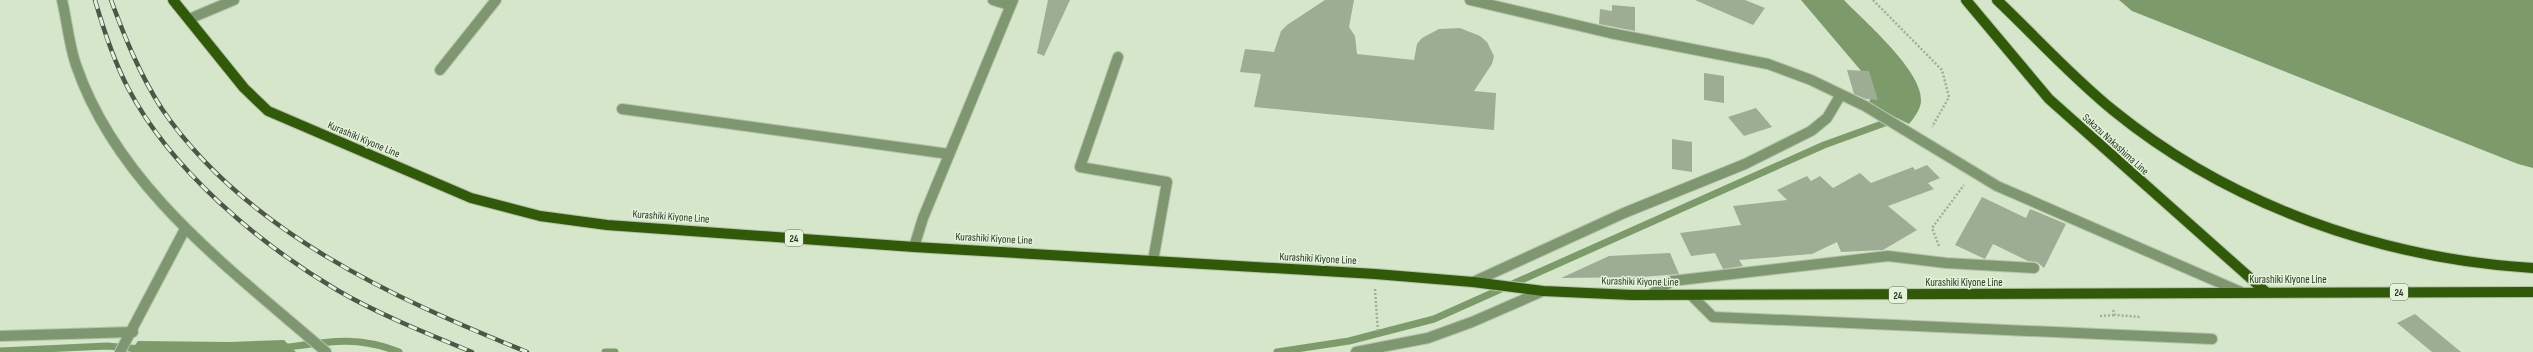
<svg xmlns="http://www.w3.org/2000/svg" width="2533" height="352" font-family="'Sofia Sans Condensed',sans-serif">
	<rect width="100%" height="100%" fill="#d5e6cb"/>
	<!-- water -->
	<g fill="#7d9a6b">
		<path d="M1801 0H1844C1865 22 1924 72 1921 102 1920 110 1914 118 1909 124L1869 104 1872 91 1868 79Z"/>
		<path d="M2119 0H2533V168L2518 164 2132 11Z"/>
		<path d="M284 340 296 352H130L138 341 230 342Z"/>
	</g>
	<g fill="none" stroke-linecap="round" stroke-linejoin="round">
		<!-- stream -->
		<g stroke="#7d9a6b" stroke-width="7">
			<path d="M282 348C326 342 356 335 399 352"/>
			<path d="M0 351 107 346 141 349"/>
			<path d="M605 352H615"/>
			<path d="M1277 352 1349 341 1434 319 1824 145 1893 120"/>
		</g>
	</g>
	<!-- building -->
	<g fill="#9dad94">
		<path d="M1048 0H1070L1044 56 1037 53Z"/>
		<path d="M1325 0H1354L1349 27 1355 36 1357 54 1414 60 1417 44 1422 38 1439 29 1460 28 1480 36 1487 42 1494 56 1492 64 1474 91 1496 93 1494 130 1254 107 1261 74 1240 72 1245 49 1274 52 1281 31 1287 25Z"/>
		<path d="M1695 0H1745L1765 8 1753 25Z"/>
		<path d="M1612 5 1635 7V31L1599 24 1600 9 1612 11Z"/>
		<path d="M1847 70 1869 71 1878 100 1866 99 1854 94Z"/>
		<path d="M1704 73 1724 76V103L1704 100Z"/>
		<path d="M1756 108 1772 127 1744 136 1728 117Z"/>
		<path d="M1672 139 1692 142V172L1672 169Z"/>
		<path d="M1927 165 1940 178 1928 183 1934 189 1888 206 1917 230 1883 250 1841 252 1837 242 1812 254 1739 260 1743 266 1723 269 1715 253 1691 256 1680 233 1741 225 1733 206 1787 200 1777 190 1807 176 1811 181 1820 176 1833 188 1860 173 1871 183 1913 167 1915 170Z"/>
		<path d="M1982 197 2026 218 2030 209 2066 224 2044 268 2037 262 2028 261 1993 244 1985 259 1955 245Z"/>
		<path d="M1670 253 1679 274 1642 277 1561 278 1609 256Z"/>
		<path d="M2415 314 2461 352H2432L2397 323Z"/>
	</g>
	<g fill="none" stroke-linecap="round" stroke-linejoin="round">
		<defs>
			<g id="minor">
				<path d="M62 0C67 21 69 45 76 65 118 188 232 270 326 352"/>
				<path d="M993 0 1009 5"/>
				<path d="M1470 0 1610 33 1768 64 1811 80 1865 106 1997 186 2241 292"/>
				<path d="M189 19 234 0"/>
				<path d="M1118 57 1080 167 1167 182 1153 261"/>
				<path d="M440 70 496 0"/>
				<path d="M622 109 949 154"/>
				<path d="M914 247 923 218 1013 0"/>
				<path d="M1473 282 1624 213 1745 164 1811 131 1827 118 1840 96"/>
				<path d="M1650 295 1672 281 1888 256 1946 263 2034 268"/>
				<path d="M1691 295 1713 317 2212 339"/>
				<path d="M0 336 133 332"/>
				<path d="M120 352 185 229"/>
				<path d="M1356 352 1428 338 1472 322 1543 291"/>
			</g>
			<g id="major">
				<path d="M173 0 244 88 268 111 471 198 540 216 607 225 914 247 1375 274 1473 282 1543 291 1632 295 2533 292"/>
				<path d="M1966 0 2049 99 2266 292"/>
				<path d="M1997 0C2036 37 2072 77 2114 111 2231 206 2383 259 2533 268"/>
			</g>
		</defs>
		<!-- minor casing -->
		<use href="#minor" stroke="#b4c3ab" stroke-width="12"/>
		<!-- major casing -->
		<use href="#major" stroke="#b4c3ab" stroke-width="12"/>
		<!-- path -->
		<g stroke="#a1af9a" stroke-width="2.5" stroke-dasharray="2 2" stroke-linecap="butt">
			<path d="M1873 0 1942 70 1949 97 1932 127"/>
			<path d="M1939 246 1932 228 1964 185"/>
			<path d="M1375 289 1378 332"/>
			<path d="M2113 310 2115 315 2141 317"/>
			<path d="M2100 316 2115 315"/>
		</g>
		<!-- minor -->
		<use href="#minor" stroke="#7f9771" stroke-width="10"/>
		<!-- major -->
		<use href="#major" stroke="#305908" stroke-width="10"/>
		<defs>
			<g id="rail">
				<path d="M95 0C104 31 113 59 128 88 171 170 258 243 337 290 378 314 428 334 472 352"/>
				<path d="M111 0C125 38 140 75 162 109 245 231 395 299 527 352"/>
			</g>
		</defs>
		<!-- rail casing -->
		<use href="#rail" stroke="#4e5649" stroke-width="4.5"/>
		<!-- rail -->
		<use href="#rail" stroke="#e2f3d8" stroke-width="3" stroke-dasharray="9" stroke-linecap="butt"/>
	</g>
	<g text-anchor="middle" stroke-width="3" stroke-linejoin="round" paint-order="stroke">
		<!-- shield labels -->
		<g fill="#e2f3d8" stroke="#656f60" stroke-width="1">
			<rect x="785" y="230" width="18" height="16" rx="3"/>
			<rect x="2390" y="284" width="18" height="16" rx="3"/>
			<rect x="1889" y="287" width="18" height="16" rx="3"/>
		</g>
		<g font-size="10" font-weight="bold" fill="#30372d">
			<text x="794" y="242">24</text>
			<text x="2399" y="296">24</text>
			<text x="1898" y="299">24</text>
		</g>
		<!-- street labels -->
		<g font-size="11" fill="#30372d" stroke="#e2f3d8">
			<text transform="translate(364 139) rotate(23)" y="4">Kurashiki Kiyone Line</text>
			<text transform="translate(2116 144) rotate(42)" y="4">Sakazu Nakashima Line</text>
			<text transform="translate(671 216) rotate(4)" y="4">Kurashiki Kiyone Line</text>
			<text transform="translate(994 238) rotate(3)" y="4">Kurashiki Kiyone Line</text>
			<text transform="translate(1318 258) rotate(3)" y="4">Kurashiki Kiyone Line</text>
			<text x="2288" y="283">Kurashiki Kiyone Line</text>
			<text transform="translate(1640 281) rotate(1)" y="4">Kurashiki Kiyone Line</text>
			<text x="1964" y="286">Kurashiki Kiyone Line</text>
		</g>
	</g>
</svg>
